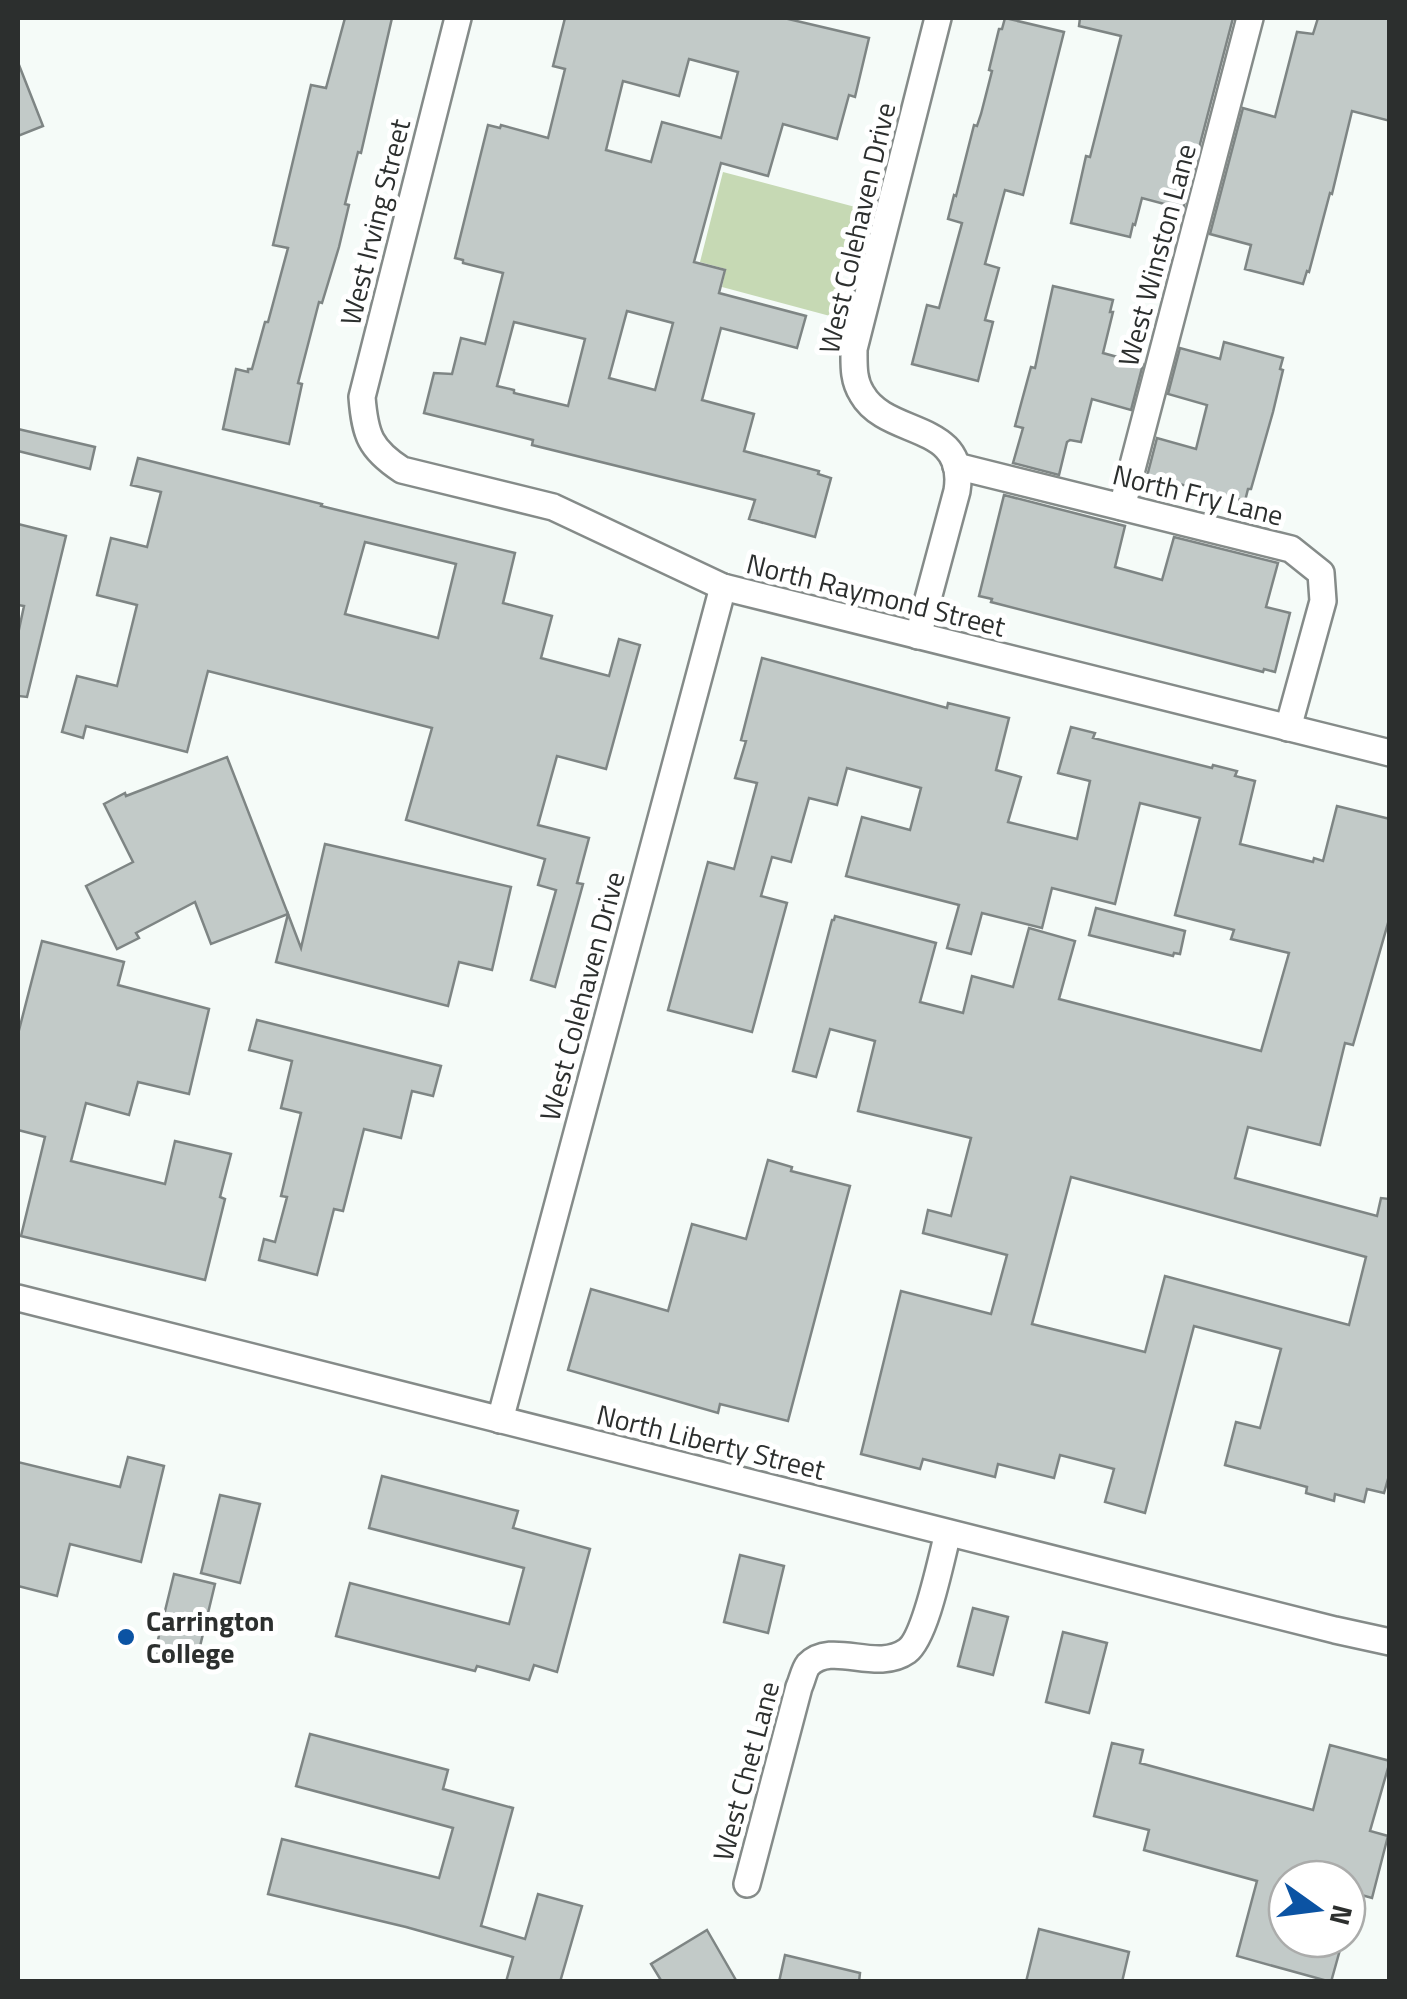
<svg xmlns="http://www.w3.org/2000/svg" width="1407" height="1999" font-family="'Titillium Web',sans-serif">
	<rect width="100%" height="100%" fill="#f5fbf8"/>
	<!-- green -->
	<path fill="#c6d9b4" d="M723 172 859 208 830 316 722 287 726 269 700 262Z"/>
	<!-- building -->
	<g fill="#c2cac8" stroke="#7e8584" stroke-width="2.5" fill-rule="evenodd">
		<path d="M345 18H392L361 153 358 152 345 204 349 205 339 247 322 303 319 302 298 383 302 384 289 444 223 429 236 369 248 372V369H252L265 322H268L288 248 273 245 311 85 326 88Z"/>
		<path d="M565 18H784L869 38 855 97 849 95 837 139 783 124 768 176 721 163 694 262 725 270 719 293 806 316 797 348 721 328 702 400 754 414 744 451 819 471 818 474 831 478 815 537 749 519 755 500 532 445 533 440 424 413 434 373 452 374 461 338 485 344 503 273 463 263V260L455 258 488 125 500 128 501 125 548 138 565 69 553 66ZM689 59 738 72 721 138 662 122 651 162 606 150 623 81 679 96ZM627 311 673 323 655 390 609 378ZM514 322 585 339 568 406 514 393V390L497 386Z"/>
		<path d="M1005 18 1064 32 1023 195 1005 190 985 264 999 268 985 320 993 322 978 381 912 364 927 305 939 308 962 223 948 219 954 195 956 196 974 125 977 126 981 114 992 71 989 70 999 29H1002Z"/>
		<path d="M1080 18H1233L1183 209 1142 198 1135 225 1133 224 1130 237 1071 223 1086 156 1090 157 1121 36 1079 26Z"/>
		<path d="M1318 18H1390V121L1352 111 1332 194 1330 193 1309 272 1307 271 1303 284 1245 269 1251 245 1210 234 1243 108 1275 117 1297 32 1313 34Z"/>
		<path d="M19 65 43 126 18 136V66Z"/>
		<path d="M1053 286 1113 300 1110 312H1113L1103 353 1143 364 1131 410 1092 399 1081 442 1070 440 1067 442 1059 475 1013 463 1023 428 1015 426 1031 367 1035 368Z"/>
		<path d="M1224 342 1283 358 1280 369 1283 370 1273 412 1251 489H1248L1245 501 1168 481 1166 489 1145 484 1157 438 1196 449 1207 405 1168 394 1180 348 1220 359Z"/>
		<path d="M18 429 95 447 90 469 18 451Z"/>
		<path d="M138 458 322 504 321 506 515 553 503 603 552 616 541 658 609 676 619 639 640 645 606 769 557 756 538 825 589 838 577 883 583 884 555 987 531 980 556 890 538 885 545 859 406 820 432 728 208 671 187 752 86 726 83 738 62 732 77 676 117 686 137 605 97 595 111 538 147 547 161 492 131 485ZM365 542 456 564 438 638 345 614Z"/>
		<path d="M1004 495 1125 526 1115 567 1162 580 1174 537 1278 563 1266 607 1290 613 1275 672 1264 669 1263 672 991 602 992 599 979 596Z"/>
		<path d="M18 524 66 536 27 697 18 696V634L24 606 18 605Z"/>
		<path d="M762 658 947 708 948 703 1009 718 996 770 1021 777 1008 822 1077 839 1090 781 1058 773 1071 727 1095 733 1093 738 1212 768 1213 765 1237 771 1235 776 1255 781 1240 844 1313 862 1314 858 1323 861 1337 806 1390 819V916L1353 1045 1345 1043 1320 1145 1248 1127 1235 1178 1377 1216 1381 1198 1390 1199V1472L1384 1493 1367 1489 1364 1502 1335 1494 1334 1501 1306 1493 1307 1487 1225 1465 1236 1422 1260 1428 1281 1349 1194 1326 1145 1513 1105 1502 1114 1469 1060 1455 1054 1478 998 1464 995 1477 923 1459 920 1469 861 1454 901 1291 991 1314 1007 1255 923 1233 928 1210 951 1216 971 1138 858 1111 875 1041 830 1029 816 1077 793 1071 832 920H834L835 916 936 943 920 1002 963 1013 972 976 1013 987 1029 928 1075 941 1059 999 1261 1051 1289 953 1231 939 1234 930 1175 915 1200 818 1140 803 1115 904 1052 888 1042 928 982 913 971 954 947 948 959 905 846 876 862 817 910 830 921 788 847 768 837 805 809 798 791 862 772 857 761 896 787 903 752 1032 668 1010 708 862 734 869 757 783 735 778 746 741 741 740ZM1071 1177 1366 1257 1349 1325 1165 1276 1145 1352 1032 1324Z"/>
		<path d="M227 757 288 914 211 944 195 902 136 933 139 938 117 949 86 886 133 862 104 804 125 793 126 796Z"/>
		<path d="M325 844 511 887 492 970 459 962 448 1006 276 962 288 914 301 948Z"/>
		<path d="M1096 908 1185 931 1180 954 1174 953 1173 956 1089 935Z"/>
		<path d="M42 941 124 962 118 985 209 1009 189 1094 138 1082 129 1115 86 1103 71 1161 165 1184 175 1141 231 1154 220 1197 225 1199 205 1280 21 1236 45 1137 18 1130V1034Z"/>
		<path d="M257 1020 441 1066 433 1096 412 1091 401 1138 364 1129 343 1211 334 1209 317 1275 259 1260 264 1239 275 1242 287 1197 281 1196 301 1113 281 1108 292 1061 249 1050Z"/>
		<path d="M768 1160 792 1167 791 1171 850 1186 788 1421 720 1404 718 1413 568 1370 591 1289 668 1311 692 1224 746 1239Z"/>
		<path d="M128 1457 164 1466 141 1562 70 1544 57 1596 18 1586V1462L120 1487Z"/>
		<path d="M382 1476 518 1511 513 1528 590 1549 557 1672 534 1665 529 1680 477 1666 475 1671 336 1636 350 1583 509 1624 524 1568 369 1528Z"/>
		<path d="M220 1495 260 1504 240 1583 201 1573Z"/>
		<path d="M740 1555 784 1566 768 1633 724 1622Z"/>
		<path d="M174 1574 215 1584 196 1663 155 1652Z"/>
		<path d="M973 1608 1008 1617 993 1675 958 1666Z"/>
		<path d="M1063 1632 1107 1643 1089 1713 1046 1702Z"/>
		<path d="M310 1734 448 1770 443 1789 513 1808 481 1926 525 1939 538 1894 582 1906 560 1982H506L513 1957 406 1927 268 1894 282 1839 439 1878 453 1828 296 1786Z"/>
		<path d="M1112 1743 1143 1750 1140 1763 1313 1810 1330 1745 1390 1761 1370 1831 1388 1836 1372 1898 1347 1891V1879H1287V1939H1343L1331 1982 1237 1956 1257 1881 1144 1850 1149 1830 1094 1816Z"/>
		<path d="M1039 1929 1129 1952 1122 1982H1026Z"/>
		<path d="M707 1930 737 1982H662L651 1964Z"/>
		<path d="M785 1955 860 1973 859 1982H779Z"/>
	</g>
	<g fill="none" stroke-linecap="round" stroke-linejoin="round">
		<defs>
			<g id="minor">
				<path d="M458 18 362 397C365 435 370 449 402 470L553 507 723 587 1390 753"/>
				<path d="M956 466 1291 549 1321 573 1323 601 1288 728"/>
				<path d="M1122 507 1250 18"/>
				<path d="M918 636 957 491C968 421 887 438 862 394 853 380 854 365 854 349L938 18"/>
				<path d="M18 1298 1335 1630 1390 1642"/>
				<path d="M500 1420 723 587"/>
				<path d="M747 1884 799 1687C802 1681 804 1670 808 1665 832 1640 876 1673 907 1651 926 1637 941 1559 948 1533"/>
			</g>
		</defs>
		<!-- minor casing -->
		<use href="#minor" stroke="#858b89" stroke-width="30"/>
		<!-- minor -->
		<use href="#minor" stroke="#fff" stroke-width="25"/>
	</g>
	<!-- markers -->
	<circle fill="#0b53a3" stroke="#fff" stroke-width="4" cx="126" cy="1637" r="10"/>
	<g text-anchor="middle" stroke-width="10" stroke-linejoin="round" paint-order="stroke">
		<!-- street labels -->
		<g font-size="28" fill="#2c2f2e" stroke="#fff">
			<text transform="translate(375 222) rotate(-76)" y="10">West Irving Street</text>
			<text transform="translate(857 228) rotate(-77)" y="10">West Colehaven Drive</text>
			<text transform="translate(1157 255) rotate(-75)" y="10">West Winston Lane</text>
			<text transform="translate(1198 495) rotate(14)" y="10">North Fry Lane</text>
			<text transform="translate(876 595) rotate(14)" y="10">North Raymond Street</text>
			<text transform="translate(582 996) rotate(-75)" y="10">West Colehaven Drive</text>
			<text transform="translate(711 1442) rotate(14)" y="10">North Liberty Street</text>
			<text transform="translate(746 1771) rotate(-75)" y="10">West Chet Lane</text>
		</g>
		<!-- poi labels -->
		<g font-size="28" font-weight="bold" fill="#2c2f2e" stroke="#fff" text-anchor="start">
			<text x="146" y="1631">Carrington<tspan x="146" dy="32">College</tspan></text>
		</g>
	</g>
	<!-- border -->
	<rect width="1407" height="1999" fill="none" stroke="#2c2f2e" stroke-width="40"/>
	<!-- north arrow -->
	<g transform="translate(1317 1909) rotate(104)"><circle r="48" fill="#ffffff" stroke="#abacab" stroke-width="2.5"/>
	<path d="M0-8L18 38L0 25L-18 38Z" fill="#0b53a3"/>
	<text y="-15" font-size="28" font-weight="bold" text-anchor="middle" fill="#2c2f2e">N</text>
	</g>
</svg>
